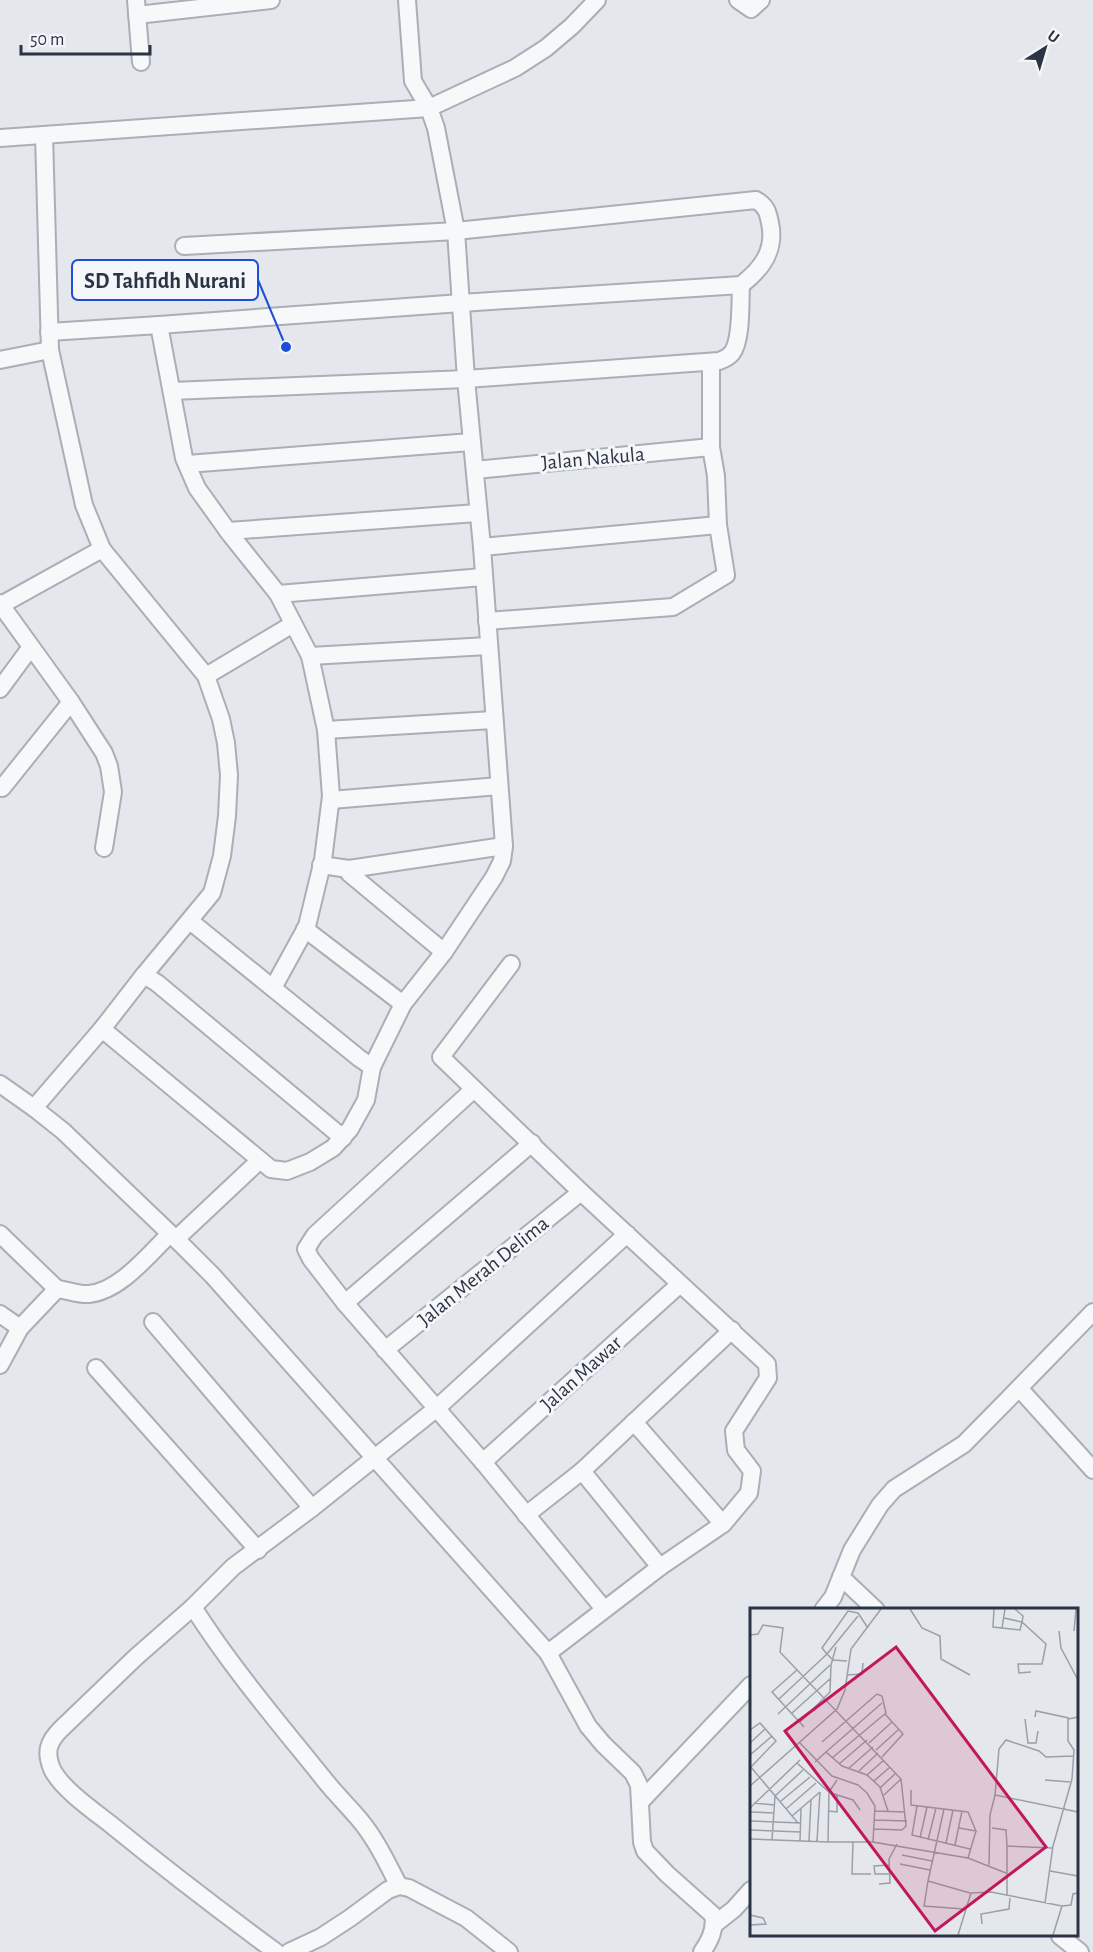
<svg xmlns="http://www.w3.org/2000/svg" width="1093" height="1952" font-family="'Alegreya Sans',sans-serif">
	<rect width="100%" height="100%" fill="#e4e7ec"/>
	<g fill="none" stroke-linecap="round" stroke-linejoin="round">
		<defs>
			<g id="minor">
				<path d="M136 0 141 62"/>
				<path d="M738 0 751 9 761 0"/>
				<path d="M137 15 271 0"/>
				<path d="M44 135 50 350 84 505 102 549 206 676 221 719 226 743 229 775 227 816 222 856 212 893 144 975 102 1029 34 1108 63 1131 182 1245 213 1276 548 1653 588 1726 603 1744 633 1773 639 1785 642 1842 645 1851 667 1874 713 1915C716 1929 710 1941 702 1952"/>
				<path d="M0 138 429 108 515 68 546 48 572 26 597 0"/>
				<path d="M159 325 461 303 741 285C762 269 776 250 770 223 768 212 766 206 756 200L456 231 184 246"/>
				<path d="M49 332 159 325 184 458 197 488 230 534 278 594 310 656 326 730 331 796 323 860 307 926 273 988"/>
				<path d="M0 360 50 350"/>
				<path d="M172 391 466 379 719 361C724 359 728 358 732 353 742 340 740 302 741 285"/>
				<path d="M187 464 471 442"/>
				<path d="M475 470 711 447"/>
				<path d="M228 531 477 513"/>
				<path d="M482 547 718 525"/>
				<path d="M278 594 483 577"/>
				<path d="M0 603 1 605 102 549"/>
				<path d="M1 605 71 702 104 753 109 766 113 792 104 848"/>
				<path d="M487 621 673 607 726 575 718 525 716 476 711 447V362"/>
				<path d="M310 656 488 646"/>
				<path d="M206 676 293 624"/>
				<path d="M0 689 31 647"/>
				<path d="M326 730 493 720"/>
				<path d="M2 788 71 702"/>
				<path d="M331 800 499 786"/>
				<path d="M321 865 349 869 504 846"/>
				<path d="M349 869V873L444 952"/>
				<path d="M190 921 359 1058 372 1067"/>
				<path d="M305 929 403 1004"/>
				<path d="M511 964 441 1057 581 1192 767 1364 768 1378 734 1431 736 1450 752 1471 749 1493 723 1524 634 1422"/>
				<path d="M144 975 157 983 343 1138"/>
				<path d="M102 1029 271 1169 287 1171 310 1162 333 1148 350 1129 366 1100 372 1067 403 1004 444 952 494 877 502 861 504 846 482 547 466 379 456 231 436 128 429 108 413 81 407 0"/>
				<path d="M0 1084 34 1108"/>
				<path d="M474 1089 315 1235 306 1249 311 1259 345 1303 483 1462 604 1609"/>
				<path d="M0 1234 57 1289"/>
				<path d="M176 1239 260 1160"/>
				<path d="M345 1303 532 1143"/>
				<path d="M1093 1312 1019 1388 1093 1470"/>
				<path d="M0 1314 20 1328"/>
				<path d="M153 1322 312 1508"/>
				<path d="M385 1350 581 1192"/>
				<path d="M0 1365 20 1328 57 1289C68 1290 78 1295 89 1294 120 1291 148 1255 170 1234"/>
				<path d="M96 1368 258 1550"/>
				<path d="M483 1462 680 1284"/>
				<path d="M582 1471 660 1567"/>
				<path d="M526 1515 582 1471 732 1330"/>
				<path d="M841 1577 876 1610"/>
				<path d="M193 1607 136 1657 61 1729C48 1742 45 1752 52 1769 61 1788 92 1810 109 1823 163 1867 219 1910 276 1952"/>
				<path d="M823 1610 833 1597 852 1550 880 1505 894 1489 964 1444 1019 1388"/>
				<path d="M548 1653 660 1567 723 1524"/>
				<path d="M641 1801 751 1685"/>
				<path d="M399 1886C387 1863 376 1839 359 1819 347 1805 334 1792 323 1778 278 1722 231 1667 193 1607L233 1567 312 1508 437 1408 627 1234"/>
				<path d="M715 1924 734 1909 751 1890"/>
				<path d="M1060 1936 1080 1952"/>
				<path d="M289 1952 321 1937 350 1918 388 1890 399 1886 409 1888 466 1918 509 1952"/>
			</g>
		</defs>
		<!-- minor casing -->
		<use href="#minor" stroke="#a9aeb7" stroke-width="20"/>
		<!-- minor -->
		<use href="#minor" stroke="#f7f8fa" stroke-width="16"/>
	</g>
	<g text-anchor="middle" stroke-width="6" stroke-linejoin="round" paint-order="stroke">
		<!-- street labels -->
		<g font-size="21" fill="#2b3445" stroke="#f4f6f9">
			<text transform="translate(593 458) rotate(-5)" y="7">Jalan Nakula</text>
			<text transform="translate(483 1271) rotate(-39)" y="7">Jalan Merah Delima</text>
			<text transform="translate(581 1373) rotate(-42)" y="7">Jalan Mawar</text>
		</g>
	</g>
	<!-- overview -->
	<g transform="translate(750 1608)">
		<rect width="328" height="328" fill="#e4e7ec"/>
		<path fill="none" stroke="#9a9fa9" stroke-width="1.5" d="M160 1 172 20 190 28 191 51 220 67M244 1 243 19 270 22 272 14 254 10M265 1 273 8 272 14 296 36 292 56H268L269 65 281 64M108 8 77 46 72 40 98 3 108 5 118 20M252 20 255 1M309 23 311 40 328 72M324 23 326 1M0 27 8 26 13 17 33 20 30 44 151 171 156 218 152 222 124 221M47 62 22 84 54 119M97 67 112 66 113 55M29 91 77 46 83 52 97 53M42 105 81 70M28 106 80 57M285 109 286 103 319 110M275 111 278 135H286L288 123M50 114 80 84 81 57 86 39M0 122 10 115 26 133 0 160M49 134 82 168 108 177 117 185 125 198 123 234 218 250 256 265M72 134 127 86 132 88 136 105 82 150M0 135 15 121M119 135 142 114M126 142 148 122M76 144 132 95M0 147 22 128M324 148 296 149 289 143 256 132 249 141 245 187 328 204M132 149 153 126 135 106M65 154 76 144 92 158 117 167 130 179 138 203M47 155 79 184 87 172M89 156 117 132M0 158 48 215M99 160 123 139M109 163 128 145M117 167 134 152M295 172 320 174M124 173 140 159M0 178 87 101 95 82 101 41 131 1M130 180 146 165M161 182V197L218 204 226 223 209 220M81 185 103 192 110 202M134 187 151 171M31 193 60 169M4 195 24 197M167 198 162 227 220 241M0 200 50 152M36 201 66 175M194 201 178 273 220 285M79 203 87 204V187M125 203 155 204M0 204 23 205M42 208 70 184M124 212 157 213M0 213 51 215M242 220 256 222 257 238M0 222 51 224M170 230 177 199M0 231 78 234 79 184M22 232 25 188 53 162M178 232 186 200M50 233 51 201M59 233 61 192M67 233 70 184M78 234H123M103 234 102 266H121M196 235 203 202M205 237 212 203M152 247 182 253M218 250 226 223M150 256 180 262M139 257 124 258 125 266H140M239 257 240 207 245 187M300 263 328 268M178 273 174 298 214 301M129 276 140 275 139 251 147 236M257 288V238L302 240M295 295 303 238 322 171 324 142 318 133V111L328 109M0 307 13 310 16 316 0 317M232 316 231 306 259 301 260 290M208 327 221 285 241 284 312 298 321 297 323 286 328 285M303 327 312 298"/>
		<path fill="#c2185b" fill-opacity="0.15" stroke="#c2185b" stroke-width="3" d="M146 39 296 239 185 323 35 123Z"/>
		<rect width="328" height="328" fill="none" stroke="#2b3445" stroke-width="3"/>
	</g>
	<!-- callouts -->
	<path fill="none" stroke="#1d4ed8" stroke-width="2" d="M286 347L258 280"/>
	<circle fill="#1d4ed8" stroke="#f4f6f9" stroke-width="2" cx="286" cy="347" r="6"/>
	<rect fill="#f4f6f9" stroke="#1d4ed8" stroke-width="2" x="72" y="260" width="186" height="40" rx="6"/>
	<g font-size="22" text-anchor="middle" font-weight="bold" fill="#2b3445">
		<text x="165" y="288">SD Tahfidh Nurani</text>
	</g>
	<!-- north arrow -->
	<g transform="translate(1045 48) rotate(37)" stroke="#f4f6f9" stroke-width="4.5" paint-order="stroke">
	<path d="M0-4.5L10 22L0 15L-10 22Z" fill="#2b3445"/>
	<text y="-9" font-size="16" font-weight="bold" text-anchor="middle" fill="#2b3445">U</text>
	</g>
	<!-- scale -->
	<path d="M21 45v9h129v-9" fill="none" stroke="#2b3445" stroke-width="3"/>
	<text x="30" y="45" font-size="18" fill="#2b3445" stroke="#f4f6f9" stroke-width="4.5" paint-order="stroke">50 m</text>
</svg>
